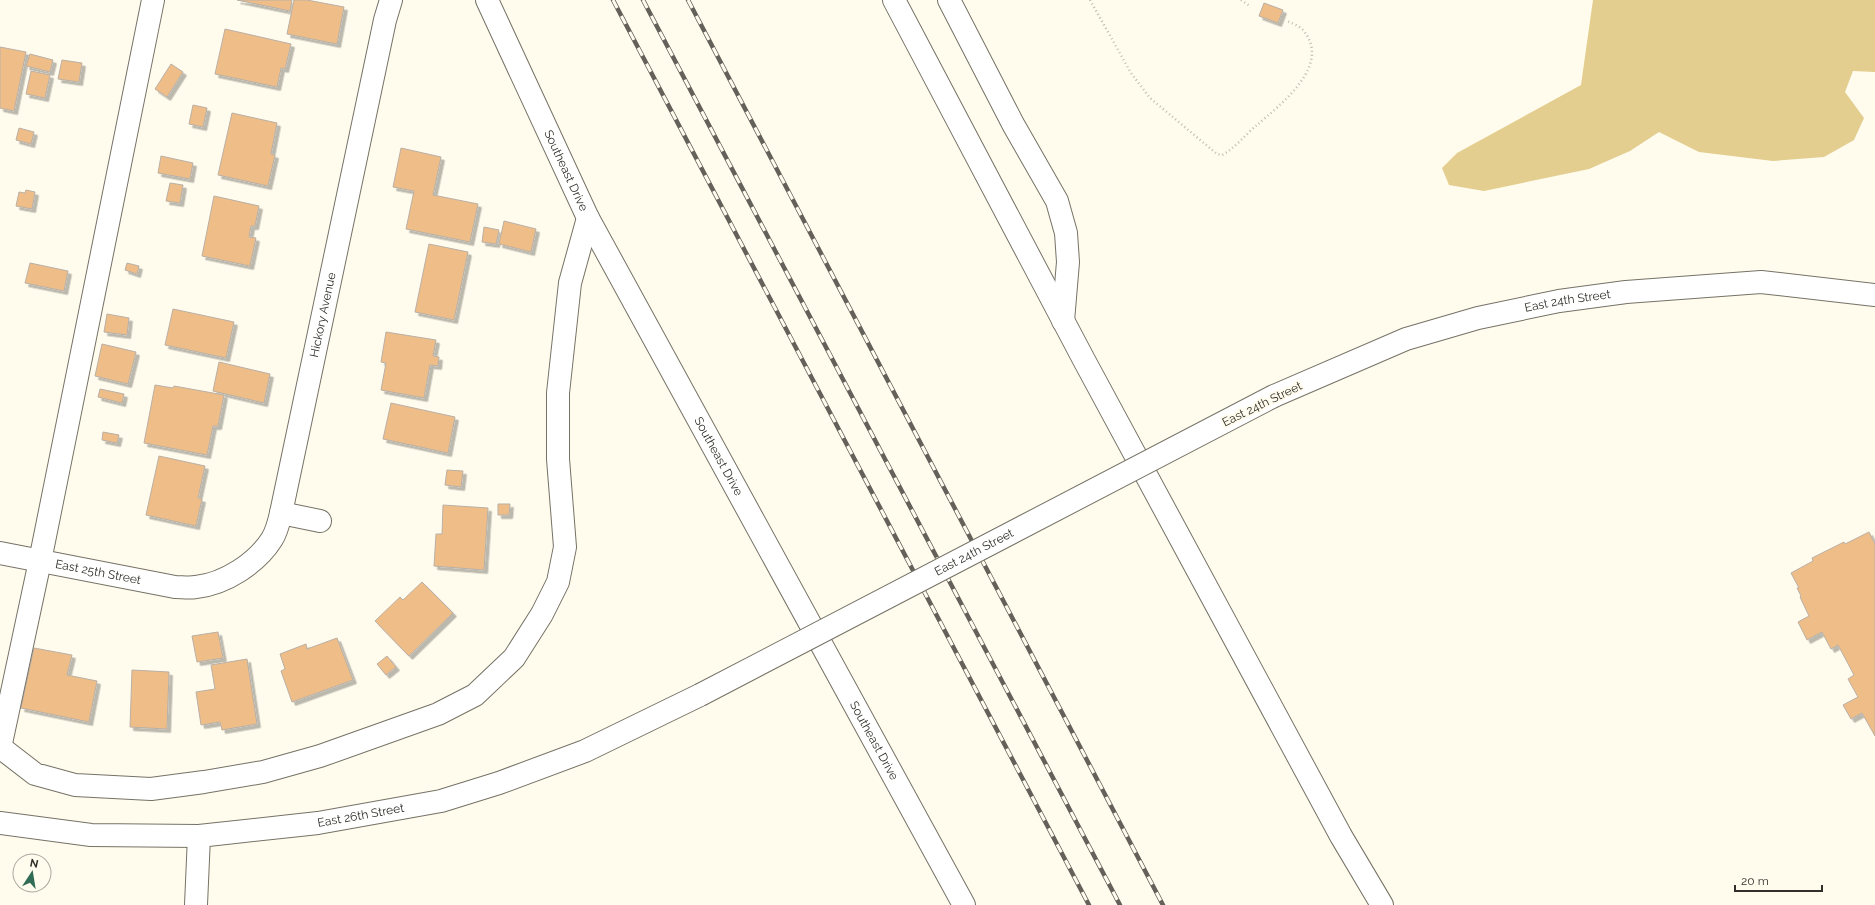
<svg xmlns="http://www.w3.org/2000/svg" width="1875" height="905" font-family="Raleway,sans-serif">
	<defs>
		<filter id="shadow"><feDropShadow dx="3.5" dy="3.5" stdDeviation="0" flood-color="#0004"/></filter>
	</defs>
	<rect width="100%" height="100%" fill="#fffbed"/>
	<!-- green -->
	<path fill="#e3ce8f" d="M1593 0H1875V72L1853 71 1845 92 1864 118 1854 140 1824 157 1773 161 1699 152 1659 132 1630 151 1589 169 1484 191 1449 185 1442 168 1457 153 1581 85Z"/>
	<!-- building -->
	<g fill="#efbe88" stroke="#b9afa5" filter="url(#shadow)">
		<path d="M237 0H292L290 11Z"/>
		<path d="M294 0H307L344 7 337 44 287 34Z"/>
		<path d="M1264 3 1283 10 1278 23 1259 16Z"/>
		<path d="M225 29 291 44 285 69 281 68 277 87 215 74Z"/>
		<path d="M0 47 26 52 14 111 0 108Z"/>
		<path d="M30 54 53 60 50 72 26 66Z"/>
		<path d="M62 60 82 63 79 82 58 79Z"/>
		<path d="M171 64 183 72 167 97 155 89Z"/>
		<path d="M31 71 50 75 45 98 26 94Z"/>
		<path d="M193 105 207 108 203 127 189 124Z"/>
		<path d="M232 113 277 123 271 154 275 155 268 186 218 175Z"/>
		<path d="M19 128 34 132 31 144 16 140Z"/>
		<path d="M401 148 441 157 433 195 478 204 470 242 406 229 414 191 393 187Z"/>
		<path d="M161 156 193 163 190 179 158 173Z"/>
		<path d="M170 183 183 185 180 203 166 201Z"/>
		<path d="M26 190 35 192 32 209 16 206 19 192 25 193Z"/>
		<path d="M214 196 259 206 255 226H251L249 237 256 238 250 266 202 256Z"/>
		<path d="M504 221 536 229 531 252 499 244Z"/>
		<path d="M484 227 499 230 496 244 482 242Z"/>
		<path d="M429 244 468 252 454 320 415 312Z"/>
		<path d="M30 263 68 271 64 291 25 283Z"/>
		<path d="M127 263 139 266 137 274 125 270Z"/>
		<path d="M173 309 234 322 226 358 165 345Z"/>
		<path d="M107 314 129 318 127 335 104 332Z"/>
		<path d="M386 332 436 340 433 356 439 357 438 366 430 365 424 398 381 390 386 363 381 362Z"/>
		<path d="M102 344 136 352 128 384 95 376Z"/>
		<path d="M219 362 270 374 264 403 213 391Z"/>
		<path d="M155 385 173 388 174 386 224 395 218 426H213L207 455 144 443Z"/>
		<path d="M100 389 124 394 122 403 98 397Z"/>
		<path d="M391 403 455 417 448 453 383 439Z"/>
		<path d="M103 432 119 435 117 443 102 440Z"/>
		<path d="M159 456 205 466 198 498 202 499 196 526 146 515Z"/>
		<path d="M447 470 463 471 461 487 445 485Z"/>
		<path d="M498 504H510L509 515H498Z"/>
		<path d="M443 505 488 508 484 570 434 566 436 534H442Z"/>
		<path d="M1869 532 1875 544V736L1862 713 1851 719 1843 705 1858 697 1848 679 1854 675 1838 645 1831 649 1822 632 1807 640 1798 622 1809 616 1800 597 1801 596 1797 588H1799L1791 573 1813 561 1812 558 1844 542 1845 544Z"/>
		<path d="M422 582 453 613 409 656 375 621 400 597 403 600Z"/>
		<path d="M218 632 223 658 197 662 192 636Z"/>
		<path d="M337 638 353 680 292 702 281 671 285 669 280 654 306 644 307 649Z"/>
		<path d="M34 648 72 655 67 675 97 681 89 722 21 708Z"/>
		<path d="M387 656 396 667 386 675 377 664Z"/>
		<path d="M247 659 257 724 222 730 220 722 201 725 196 692 215 689 211 665Z"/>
		<path d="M132 670 169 672 167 729 130 727Z"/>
	</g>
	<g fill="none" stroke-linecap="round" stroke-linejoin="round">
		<defs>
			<g id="minor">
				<path id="s1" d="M487 0 588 218 964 905"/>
				<path d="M894 0 1084 360 1341 836 1382 905"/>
				<path d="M949 0 1013 124 1057 201 1066 233 1068 262 1063 321"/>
				<path id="s2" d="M1274 396 1406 339 1478 318 1559 301 1626 292 1761 282 1875 295"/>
				<path d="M281 513 320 521"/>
				<path id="s3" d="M0 553 175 587C182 587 189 588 196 587 225 584 257 563 272 539 277 531 279 522 281 513L385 20 391 0"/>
				<path d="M0 747 35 774 75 785 151 789 204 782 263 772 320 756 438 714 475 695 514 658 542 614 558 582 565 547 558 459V393L570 283 588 218"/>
				<path d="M0 748 40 561 153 0"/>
				<path id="s4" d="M0 823 91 835 199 836 318 823 441 801 499 783 585 751 700 695"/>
				<path d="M196 905 199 836"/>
			</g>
		</defs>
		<!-- minor casing -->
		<use href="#minor" stroke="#757266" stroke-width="24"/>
		<!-- path -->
		<g stroke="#bfbcb0" stroke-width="2.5" stroke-dasharray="1 3" stroke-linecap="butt">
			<path d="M1090 0 1131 73 1150 98 1217 154 1222 155C1233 150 1247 133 1257 125 1280 105 1333 65 1303 30 1299 26 1292 23 1287 21"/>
			<path d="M1241 0 1250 6"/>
		</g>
		<!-- minor -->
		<use href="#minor" stroke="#fff" stroke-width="22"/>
		<defs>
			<g id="rail">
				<path d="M613 0 1089 905"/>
				<path d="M643 0 1120 905"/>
				<path d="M688 0 1163 905"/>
			</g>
		</defs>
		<!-- rail casing -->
		<use href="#rail" stroke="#63615a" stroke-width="4.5"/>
		<!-- rail -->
		<use href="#rail" stroke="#fffbed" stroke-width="3" stroke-dasharray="9" stroke-linecap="butt"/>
		<defs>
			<g id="minor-bridge">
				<path id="s5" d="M700 695 1274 396"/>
			</g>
		</defs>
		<!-- minor-bridge casing -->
		<use href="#minor-bridge" stroke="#757266" stroke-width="24" stroke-linecap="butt"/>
		<!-- minor-bridge -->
		<use href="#minor-bridge" stroke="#fff" stroke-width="22"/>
	</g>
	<g text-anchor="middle" stroke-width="4" stroke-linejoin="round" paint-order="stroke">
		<!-- street labels -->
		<g font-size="12" fill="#302f2a" stroke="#fffbed">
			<text dy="4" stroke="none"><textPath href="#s1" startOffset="188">Southeast Drive</textPath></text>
			<text dy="4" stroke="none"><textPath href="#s2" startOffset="310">East 24th Street</textPath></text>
			<text dy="4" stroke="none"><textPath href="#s3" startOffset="522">Hickory Avenue</textPath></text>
			<text transform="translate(1262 404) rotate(-26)" y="4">East 24th Street</text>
			<text dy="4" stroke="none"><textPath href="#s1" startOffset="512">Southeast Drive</textPath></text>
			<text dy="4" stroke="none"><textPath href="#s5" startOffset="309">East 24th Street</textPath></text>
			<text dy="4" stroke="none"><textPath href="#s3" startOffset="100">East 25th Street</textPath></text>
			<text dy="4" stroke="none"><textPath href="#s1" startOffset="836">Southeast Drive</textPath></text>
			<text dy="4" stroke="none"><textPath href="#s4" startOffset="363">East 26th Street</textPath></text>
		</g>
	</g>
	<!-- north arrow -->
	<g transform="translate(32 873) rotate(12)"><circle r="19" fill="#fffbed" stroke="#aca99f"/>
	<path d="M0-3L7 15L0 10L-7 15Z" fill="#306b55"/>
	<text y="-6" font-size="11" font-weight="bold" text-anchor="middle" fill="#302f2a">N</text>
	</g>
	<!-- scale -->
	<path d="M1735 885v6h87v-6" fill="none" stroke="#302f2a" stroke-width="2"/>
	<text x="1741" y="885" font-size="12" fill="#302f2a" stroke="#fffbed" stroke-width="3" paint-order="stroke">20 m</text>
</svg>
